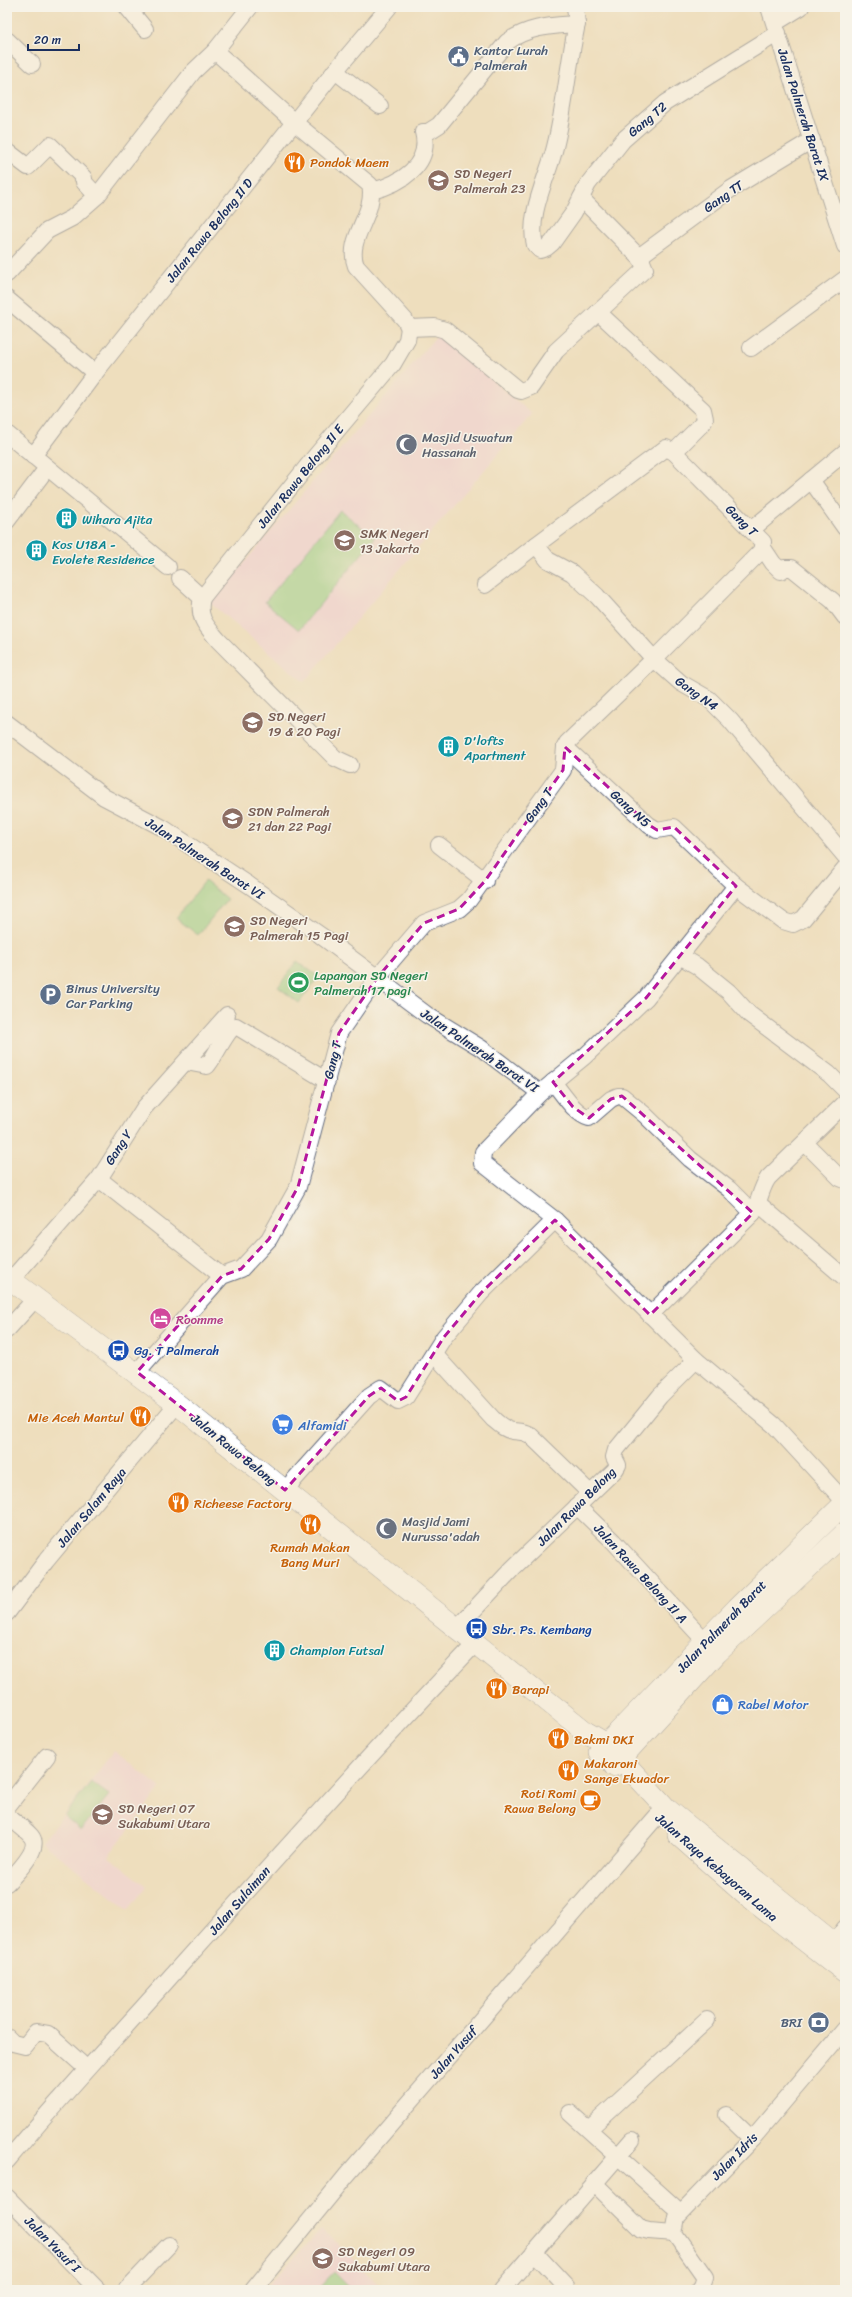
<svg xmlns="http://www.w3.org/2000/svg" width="852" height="2297" font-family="Sriracha,sans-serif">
	<rect width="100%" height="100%" fill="#f7f3e8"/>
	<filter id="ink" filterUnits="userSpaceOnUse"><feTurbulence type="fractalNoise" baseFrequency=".025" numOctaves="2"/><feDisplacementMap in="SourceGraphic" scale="8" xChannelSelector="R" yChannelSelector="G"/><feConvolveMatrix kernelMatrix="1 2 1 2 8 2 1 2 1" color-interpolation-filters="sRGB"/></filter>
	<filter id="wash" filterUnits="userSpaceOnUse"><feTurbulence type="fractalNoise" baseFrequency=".012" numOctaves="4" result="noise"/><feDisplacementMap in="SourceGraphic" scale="16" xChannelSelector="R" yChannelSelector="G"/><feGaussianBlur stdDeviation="0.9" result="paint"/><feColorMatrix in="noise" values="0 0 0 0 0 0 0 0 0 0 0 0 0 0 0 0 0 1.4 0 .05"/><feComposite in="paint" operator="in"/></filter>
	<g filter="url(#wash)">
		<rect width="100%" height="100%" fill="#eedebd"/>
		<!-- built -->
		<g fill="#f2cfe1">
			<path d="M438 334 532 414 304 682 210 603Z"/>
			<path d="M114 1751 161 1788 108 1856 147 1886 128 1910 42 1842Z"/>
			<path d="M322 2229 382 2287 379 2290H263Z"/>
		</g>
		<!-- green -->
		<g fill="#90d189" stroke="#568074">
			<path d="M340 510 375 538 299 630 265 602Z"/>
			<path d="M205 881 227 899 198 935 176 918Z"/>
			<path d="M297 961 319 977 299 1003 278 987Z"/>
			<path d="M91 1782 109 1795 81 1830 64 1816Z"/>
			<path d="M334 2272 349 2287 346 2290H317Z"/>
		</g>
	</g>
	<g filter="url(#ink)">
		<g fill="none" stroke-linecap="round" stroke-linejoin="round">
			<defs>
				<g id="minor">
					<path d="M127 7 145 29"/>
					<path d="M575 7 577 24C568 65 565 107 555 147 548 177 527 214 535 245L540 250 546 248 552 243 574 212 588 184 623 140 665 103 778 33"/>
					<path d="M769 7 845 246"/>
					<path d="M775 23 801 7"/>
					<path d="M7 40 32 64"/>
					<path d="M215 51 295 123 370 185C377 214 345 238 356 266L405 320 409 328"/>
					<path d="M335 71 380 106"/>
					<path d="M7 151 28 167 50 145 84 178V182L97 196"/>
					<path d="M372 191C400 184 432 165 423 132H428L439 125 507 42C529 26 551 26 577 24"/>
					<path d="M641 259 644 253 731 189 812 140"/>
					<path d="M7 274 47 231 72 218 97 196 193 72 215 51 250 7"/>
					<path d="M7 299 95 373"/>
					<path d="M598 312 703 410 705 419 703 423 674 452"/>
					<path d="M409 328 435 327 445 330 518 390 521 391 531 387 556 351 645 269 641 259 581 198"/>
					<path d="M751 348 845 279"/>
					<path d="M7 434 168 567"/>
					<path d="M33 456 95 373 335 71 389 7"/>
					<path d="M811 480 845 528"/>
					<path d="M7 521 47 468"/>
					<path d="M751 530 845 452"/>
					<path d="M536 545 548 560 572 573 597 596 654 659 681 683 709 699 730 720 845 856"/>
					<path d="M763 548 773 563 781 571 784 568H792L833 601 845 617"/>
					<path d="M180 578 202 598"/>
					<path d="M7 723 104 797 163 828 249 885 320 935 427 1015 481 1048 540 1093"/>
					<path d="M565 747 649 825 657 830 674 827 736 886 783 921 793 924 803 919 845 868"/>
					<path d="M350 765 335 758 218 640C206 626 197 617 202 598L313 459 393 364 407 340 409 328"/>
					<path d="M439 845 485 881"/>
					<path d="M736 886 646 998 585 1056 540 1093 483 1152 482 1163 555 1220 696 1360 774 1425 845 1502"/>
					<path d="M680 956 697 966 729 992 749 1014 829 1074 845 1090"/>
					<path d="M186 1062 207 1066C214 1059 228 1027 236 1026L327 1081"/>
					<path d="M553 1082C563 1094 574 1113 589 1118L611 1099 618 1096H622L645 1115 690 1159 729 1189 753 1213"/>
					<path d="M805 1143 840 1178 845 1180"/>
					<path d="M99 1179 222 1276"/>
					<path d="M759 1204 845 1278"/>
					<path d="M11 1280 99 1179 144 1108 227 1015"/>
					<path d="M650 1315 753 1213C760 1201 760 1190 768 1178L845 1103"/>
					<path d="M7 1330 36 1298"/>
					<path d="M434 1354 493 1419C499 1424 505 1430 513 1431 520 1432 523 1431 530 1435L590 1493"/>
					<path d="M137 1372 222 1276 241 1269 269 1239 298 1187 339 1033 377 978 424 923 459 909 469 900 563 770 565 747 567 743 654 659 761 551 763 542 674 452 666 448 536 545 485 585"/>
					<path d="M285 1490 369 1396 381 1388 398 1401 406 1397 444 1337 481 1293 555 1220"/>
					<path d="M577 1506 613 1541 705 1641"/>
					<path d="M7 1613 46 1561 177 1404"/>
					<path d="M457 1628 513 1568 615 1470 618 1465 614 1457 616 1450 660 1396 696 1360"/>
					<path d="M7 1807 47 1756"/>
					<path d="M7 1816C15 1822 25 1829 31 1836 42 1849 15 1874 7 1883"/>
					<path d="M834 1943 845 1928"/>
					<path d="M7 2037 13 2043 25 2046 36 2032 48 2034 86 2068"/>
					<path d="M570 2113 680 2212"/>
					<path d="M727 2115 752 2139"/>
					<path d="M589 2129 707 2020"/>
					<path d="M7 2161C60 2097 117 2037 172 1975 272 1863 372 1752 475 1644"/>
					<path d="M594 2183 641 2229 649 2231 674 2233"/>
					<path d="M7 2197 98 2290"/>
					<path d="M534 2252 566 2286"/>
					<path d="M126 2290 169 2245"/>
					<path d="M253 2290 346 2176 657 1816"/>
					<path d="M502 2290 632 2140"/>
					<path d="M699 2290 702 2286 705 2277 674 2233 677 2217 752 2139 845 2029"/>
				</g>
				<g id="major">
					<path d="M7 1277 177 1404 586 1732 607 1744 667 1809 845 1952"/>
					<path d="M599 1752 737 1608 845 1503"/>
					<path d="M614 1766 717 1653 845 1533"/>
					<path d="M678 1835 748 1897 845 1972"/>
				</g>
			</defs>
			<!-- minor casing -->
			<use href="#minor" stroke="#656c7f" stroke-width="18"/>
			<!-- major casing -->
			<use href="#major" stroke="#656c7f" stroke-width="22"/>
			<!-- minor -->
			<use href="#minor" stroke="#fff" stroke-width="16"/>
			<!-- major -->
			<use href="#major" stroke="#fff" stroke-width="21"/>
		</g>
	</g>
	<!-- marked area -->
	<path d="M0 0H852V2297H0ZM565 747 649 825 657 830 674 827 736 886 646 998 553 1082 573 1107 589 1118 611 1099 622 1096 753 1213 650 1315 555 1220 481 1293 444 1337 406 1397 398 1401 381 1388 369 1396 285 1490 137 1372 222 1276 241 1269 269 1239 298 1187 339 1033 377 978 424 923 459 909 485 881 563 770Z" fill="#eedebd" fill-opacity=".55" fill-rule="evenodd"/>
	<path fill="none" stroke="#b5179e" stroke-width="3" stroke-dasharray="8 5" stroke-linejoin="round" d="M565 747 649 825 657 830 674 827 736 886 646 998 553 1082 573 1107 589 1118 611 1099 622 1096 753 1213 650 1315 555 1220 481 1293 444 1337 406 1397 398 1401 381 1388 369 1396 285 1490 137 1372 222 1276 241 1269 269 1239 298 1187 339 1033 377 978 424 923 459 909 485 881 563 770Z"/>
	<!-- icons -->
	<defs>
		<symbol id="civic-disc" viewBox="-11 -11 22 22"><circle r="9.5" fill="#5c6f8a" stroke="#f7f3e8"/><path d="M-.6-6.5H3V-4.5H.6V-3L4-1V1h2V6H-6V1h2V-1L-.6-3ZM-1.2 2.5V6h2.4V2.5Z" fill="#fff"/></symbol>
		<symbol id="restaurant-disc" viewBox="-11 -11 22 22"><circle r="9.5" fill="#e8710a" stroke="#f7f3e8"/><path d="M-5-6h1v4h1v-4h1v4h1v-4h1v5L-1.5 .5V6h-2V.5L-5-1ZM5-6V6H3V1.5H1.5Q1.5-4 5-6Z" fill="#fff"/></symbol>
		<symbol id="school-disc" viewBox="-11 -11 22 22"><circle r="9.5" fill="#8d6e63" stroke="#f7f3e8"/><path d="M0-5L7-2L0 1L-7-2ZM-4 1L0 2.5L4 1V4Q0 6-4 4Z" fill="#fff"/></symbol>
		<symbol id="mosque-disc" viewBox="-11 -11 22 22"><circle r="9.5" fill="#6b7280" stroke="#f7f3e8"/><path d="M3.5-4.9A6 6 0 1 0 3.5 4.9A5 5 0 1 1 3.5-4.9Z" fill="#fff"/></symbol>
		<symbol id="building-disc" viewBox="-11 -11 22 22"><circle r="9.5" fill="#0f9aa8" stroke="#f7f3e8"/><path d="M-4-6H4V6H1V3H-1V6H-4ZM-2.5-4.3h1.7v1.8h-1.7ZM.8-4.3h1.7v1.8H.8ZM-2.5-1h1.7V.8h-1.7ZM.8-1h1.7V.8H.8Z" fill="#fff"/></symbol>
		<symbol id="stadium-disc" viewBox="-11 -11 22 22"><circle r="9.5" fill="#2e9e5b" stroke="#f7f3e8"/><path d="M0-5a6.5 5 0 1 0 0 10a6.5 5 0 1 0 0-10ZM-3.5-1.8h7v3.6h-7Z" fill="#fff"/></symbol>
		<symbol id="parking-disc" viewBox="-11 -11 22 22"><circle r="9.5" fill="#5c6f8a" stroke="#f7f3e8"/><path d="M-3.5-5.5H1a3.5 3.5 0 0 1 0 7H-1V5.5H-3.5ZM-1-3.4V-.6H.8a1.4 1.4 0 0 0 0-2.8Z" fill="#fff"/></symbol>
		<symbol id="hotel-disc" viewBox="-11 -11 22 22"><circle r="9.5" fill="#d1479c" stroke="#f7f3e8"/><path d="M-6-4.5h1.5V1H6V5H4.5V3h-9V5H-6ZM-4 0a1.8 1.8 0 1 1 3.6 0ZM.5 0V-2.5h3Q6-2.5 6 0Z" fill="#fff"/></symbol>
		<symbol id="bus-disc" viewBox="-11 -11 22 22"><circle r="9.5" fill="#1a4fb4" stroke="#f7f3e8"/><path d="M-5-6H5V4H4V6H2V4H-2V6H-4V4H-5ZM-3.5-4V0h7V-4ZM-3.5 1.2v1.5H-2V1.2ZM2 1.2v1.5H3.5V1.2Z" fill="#fff"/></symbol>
		<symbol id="supermarket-disc" viewBox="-11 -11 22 22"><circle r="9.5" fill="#3f7fe0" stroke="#f7f3e8"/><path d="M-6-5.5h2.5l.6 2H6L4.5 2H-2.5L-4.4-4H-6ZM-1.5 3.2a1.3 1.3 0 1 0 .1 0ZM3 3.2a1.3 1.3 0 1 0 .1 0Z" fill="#fff"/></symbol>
		<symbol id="shop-disc" viewBox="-11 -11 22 22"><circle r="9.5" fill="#3f7fe0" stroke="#f7f3e8"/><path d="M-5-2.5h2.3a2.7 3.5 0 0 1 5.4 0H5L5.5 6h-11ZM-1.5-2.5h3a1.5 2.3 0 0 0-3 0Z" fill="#fff"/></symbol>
		<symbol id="cafe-disc" viewBox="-11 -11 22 22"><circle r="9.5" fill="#e8710a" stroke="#f7f3e8"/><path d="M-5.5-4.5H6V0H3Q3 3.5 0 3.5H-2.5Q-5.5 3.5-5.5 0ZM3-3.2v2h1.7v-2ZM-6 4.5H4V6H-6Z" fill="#fff"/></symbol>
		<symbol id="bank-disc" viewBox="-11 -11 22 22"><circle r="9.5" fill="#5c6f8a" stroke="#f7f3e8"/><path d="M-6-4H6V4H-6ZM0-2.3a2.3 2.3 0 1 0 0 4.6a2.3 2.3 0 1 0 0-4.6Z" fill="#fff"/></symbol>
	</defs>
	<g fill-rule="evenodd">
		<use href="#civic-disc" x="446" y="44" width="25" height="25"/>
		<use href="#restaurant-disc" x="282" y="150" width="25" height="25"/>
		<use href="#school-disc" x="426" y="168" width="25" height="25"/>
		<use href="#mosque-disc" x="394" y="432" width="25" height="25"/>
		<use href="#building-disc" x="54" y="506" width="25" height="25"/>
		<use href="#school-disc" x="332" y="528" width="25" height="25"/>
		<use href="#building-disc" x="24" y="538" width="25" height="25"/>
		<use href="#school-disc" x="240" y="710" width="25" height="25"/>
		<use href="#building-disc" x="436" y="734" width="25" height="25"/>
		<use href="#school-disc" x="220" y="806" width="25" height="25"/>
		<use href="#school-disc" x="222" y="914" width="25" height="25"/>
		<use href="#stadium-disc" x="286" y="970" width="25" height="25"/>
		<use href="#parking-disc" x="38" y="982" width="25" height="25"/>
		<use href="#hotel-disc" x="148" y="1306" width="25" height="25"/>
		<use href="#bus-disc" x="106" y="1338" width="25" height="25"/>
		<use href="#restaurant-disc" x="128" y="1404" width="25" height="25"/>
		<use href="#supermarket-disc" x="270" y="1412" width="25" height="25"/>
		<use href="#restaurant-disc" x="166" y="1490" width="25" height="25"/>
		<use href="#restaurant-disc" x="298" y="1512" width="25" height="25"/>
		<use href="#mosque-disc" x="374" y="1516" width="25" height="25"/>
		<use href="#bus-disc" x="464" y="1616" width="25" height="25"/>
		<use href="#building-disc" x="262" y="1638" width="25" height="25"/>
		<use href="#restaurant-disc" x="484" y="1676" width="25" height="25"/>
		<use href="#shop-disc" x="710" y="1692" width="25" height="25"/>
		<use href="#restaurant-disc" x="546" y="1726" width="25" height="25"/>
		<use href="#restaurant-disc" x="556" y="1758" width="25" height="25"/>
		<use href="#cafe-disc" x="578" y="1788" width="25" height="25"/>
		<use href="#school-disc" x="90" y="1802" width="25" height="25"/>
		<use href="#bank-disc" x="806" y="2010" width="25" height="25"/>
		<use href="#school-disc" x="310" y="2246" width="25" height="25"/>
	</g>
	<g text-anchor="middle" stroke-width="3" stroke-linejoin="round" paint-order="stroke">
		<!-- service labels -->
		<g font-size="13" fill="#4e5e75" stroke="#f7f3e8" text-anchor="start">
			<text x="474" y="55">Kantor Lurah<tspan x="474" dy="15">Palmerah</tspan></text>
			<text x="66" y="993">Binus University<tspan x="66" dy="15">Car Parking</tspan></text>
			<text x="802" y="2027" text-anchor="end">BRI</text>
		</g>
		<!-- street labels -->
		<g font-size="13" fill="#1b2f5e" stroke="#f7f3e8">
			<text transform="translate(804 115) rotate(72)" y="5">Jalan Palmerah Barat IX</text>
			<text transform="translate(647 119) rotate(-40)" y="5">Gang T2</text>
			<text transform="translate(723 196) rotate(-35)" y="5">Gang TT</text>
			<text transform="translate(209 230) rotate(-51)" y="5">Jalan Rawa Belong II D</text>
			<text transform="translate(300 476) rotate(-51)" y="5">Jalan Rawa Belong II E</text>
			<text transform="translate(742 520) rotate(45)" y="5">Gang T</text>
			<text transform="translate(697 693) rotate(36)" y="5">Gang N4</text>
			<text transform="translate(538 805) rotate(-55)" y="5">Gang T</text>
			<text transform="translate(631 808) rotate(42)" y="5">Gang N5</text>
			<text transform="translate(205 858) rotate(33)" y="5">Jalan Palmerah Barat VI</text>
			<text transform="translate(480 1050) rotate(34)" y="5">Jalan Palmerah Barat VI</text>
			<text transform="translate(332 1060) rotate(-76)" y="5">Gang T</text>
			<text transform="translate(118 1147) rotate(-57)" y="5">Gang Y</text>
			<text transform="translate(234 1449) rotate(39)" y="5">Jalan Rawa Belong</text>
			<text transform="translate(576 1506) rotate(-45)" y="5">Jalan Rawa Belong</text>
			<text transform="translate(91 1507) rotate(-50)" y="5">Jalan Salam Raya</text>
			<text transform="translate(641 1573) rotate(47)" y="5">Jalan Rawa Belong II A</text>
			<text transform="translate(721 1626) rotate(-46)" y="5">Jalan Palmerah Barat</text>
			<text transform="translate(717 1867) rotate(41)" y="5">Jalan Raya Kebayoran Lama</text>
			<text transform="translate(239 1900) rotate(-49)" y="5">Jalan Sulaiman</text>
			<text transform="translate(453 2052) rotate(-49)" y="5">Jalan Yusuf</text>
			<text transform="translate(734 2156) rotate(-46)" y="5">Jalan Idris</text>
			<text transform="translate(53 2244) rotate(45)" y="5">Jalan Yusuf I</text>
		</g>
		<!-- food labels -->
		<g font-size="13" fill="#c56008" stroke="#f7f3e8" text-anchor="start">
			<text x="310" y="167">Pondok Maem</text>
			<text x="124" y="1422" text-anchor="end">Mie Aceh Mantul</text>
			<text x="194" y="1508">Richeese Factory</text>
			<text x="310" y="1552" text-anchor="middle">Rumah Makan<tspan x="310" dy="15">Bang Muri</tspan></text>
			<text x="512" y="1694">Barapi</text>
			<text x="574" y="1744">Bakmi DKI</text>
			<text x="584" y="1768">Makaroni<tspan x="584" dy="15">Sange Ekuador</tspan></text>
			<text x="576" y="1798" text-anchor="end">Roti Romi<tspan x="576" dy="15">Rawa Belong</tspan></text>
		</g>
		<!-- education labels -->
		<g font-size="13" fill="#785e54" stroke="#f7f3e8" text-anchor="start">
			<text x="454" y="178">SD Negeri<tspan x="454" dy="15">Palmerah 23</tspan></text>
			<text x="360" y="538">SMK Negeri<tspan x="360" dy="15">13 Jakarta</tspan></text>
			<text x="268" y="721">SD Negeri<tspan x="268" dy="15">19 &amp; 20 Pagi</tspan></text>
			<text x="248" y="816">SDN Palmerah<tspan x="248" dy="15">21 dan 22 Pagi</tspan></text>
			<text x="250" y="925">SD Negeri<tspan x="250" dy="15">Palmerah 15 Pagi</tspan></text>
			<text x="118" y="1813">SD Negeri 07<tspan x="118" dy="15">Sukabumi Utara</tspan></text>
			<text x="338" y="2256">SD Negeri 09<tspan x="338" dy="15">Sukabumi Utara</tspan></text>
		</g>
		<!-- worship labels -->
		<g font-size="13" fill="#5b616d" stroke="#f7f3e8" text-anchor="start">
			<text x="422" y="442">Masjid Uswatun<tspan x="422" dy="15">Hassanah</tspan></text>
			<text x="402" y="1526">Masjid Jami<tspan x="402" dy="15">Nurussa'adah</tspan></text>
		</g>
		<!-- culture labels -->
		<g font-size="13" fill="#0d838f" stroke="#f7f3e8" text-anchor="start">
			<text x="82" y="524">Wihara Ajita</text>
			<text x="52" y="549">Kos U18A -<tspan x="52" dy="15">Evolete Residence</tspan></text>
			<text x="464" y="745">D'lofts<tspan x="464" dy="15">Apartment</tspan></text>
			<text x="290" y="1655">Champion Futsal</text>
		</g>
		<!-- leisure labels -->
		<g font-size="13" fill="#27864d" stroke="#f7f3e8" text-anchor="start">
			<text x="314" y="980">Lapangan SD Negeri<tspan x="314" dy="15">Palmerah 17 pagi</tspan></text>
		</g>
		<!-- hotel labels -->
		<g font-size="13" fill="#b23c85" stroke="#f7f3e8" text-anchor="start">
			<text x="176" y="1324">Roomme</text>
		</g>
		<!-- transit labels -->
		<g font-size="13" fill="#164399" stroke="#f7f3e8" text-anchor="start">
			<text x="134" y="1355">Gg. T Palmerah</text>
			<text x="492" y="1634">Sbr. Ps. Kembang</text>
		</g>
		<!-- shop labels -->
		<g font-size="13" fill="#366cbe" stroke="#f7f3e8" text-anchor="start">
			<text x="298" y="1430">Alfamidi</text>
			<text x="738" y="1709">Rabel Motor</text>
		</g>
	</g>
	<!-- margin -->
	<rect width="852" height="2297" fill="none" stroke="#f7f3e8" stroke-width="24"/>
	<!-- scale -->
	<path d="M28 44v6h51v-6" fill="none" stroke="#1b2f5e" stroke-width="2"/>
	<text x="34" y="44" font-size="12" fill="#1b2f5e" stroke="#f7f3e8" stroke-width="3" paint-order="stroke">20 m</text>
</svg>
